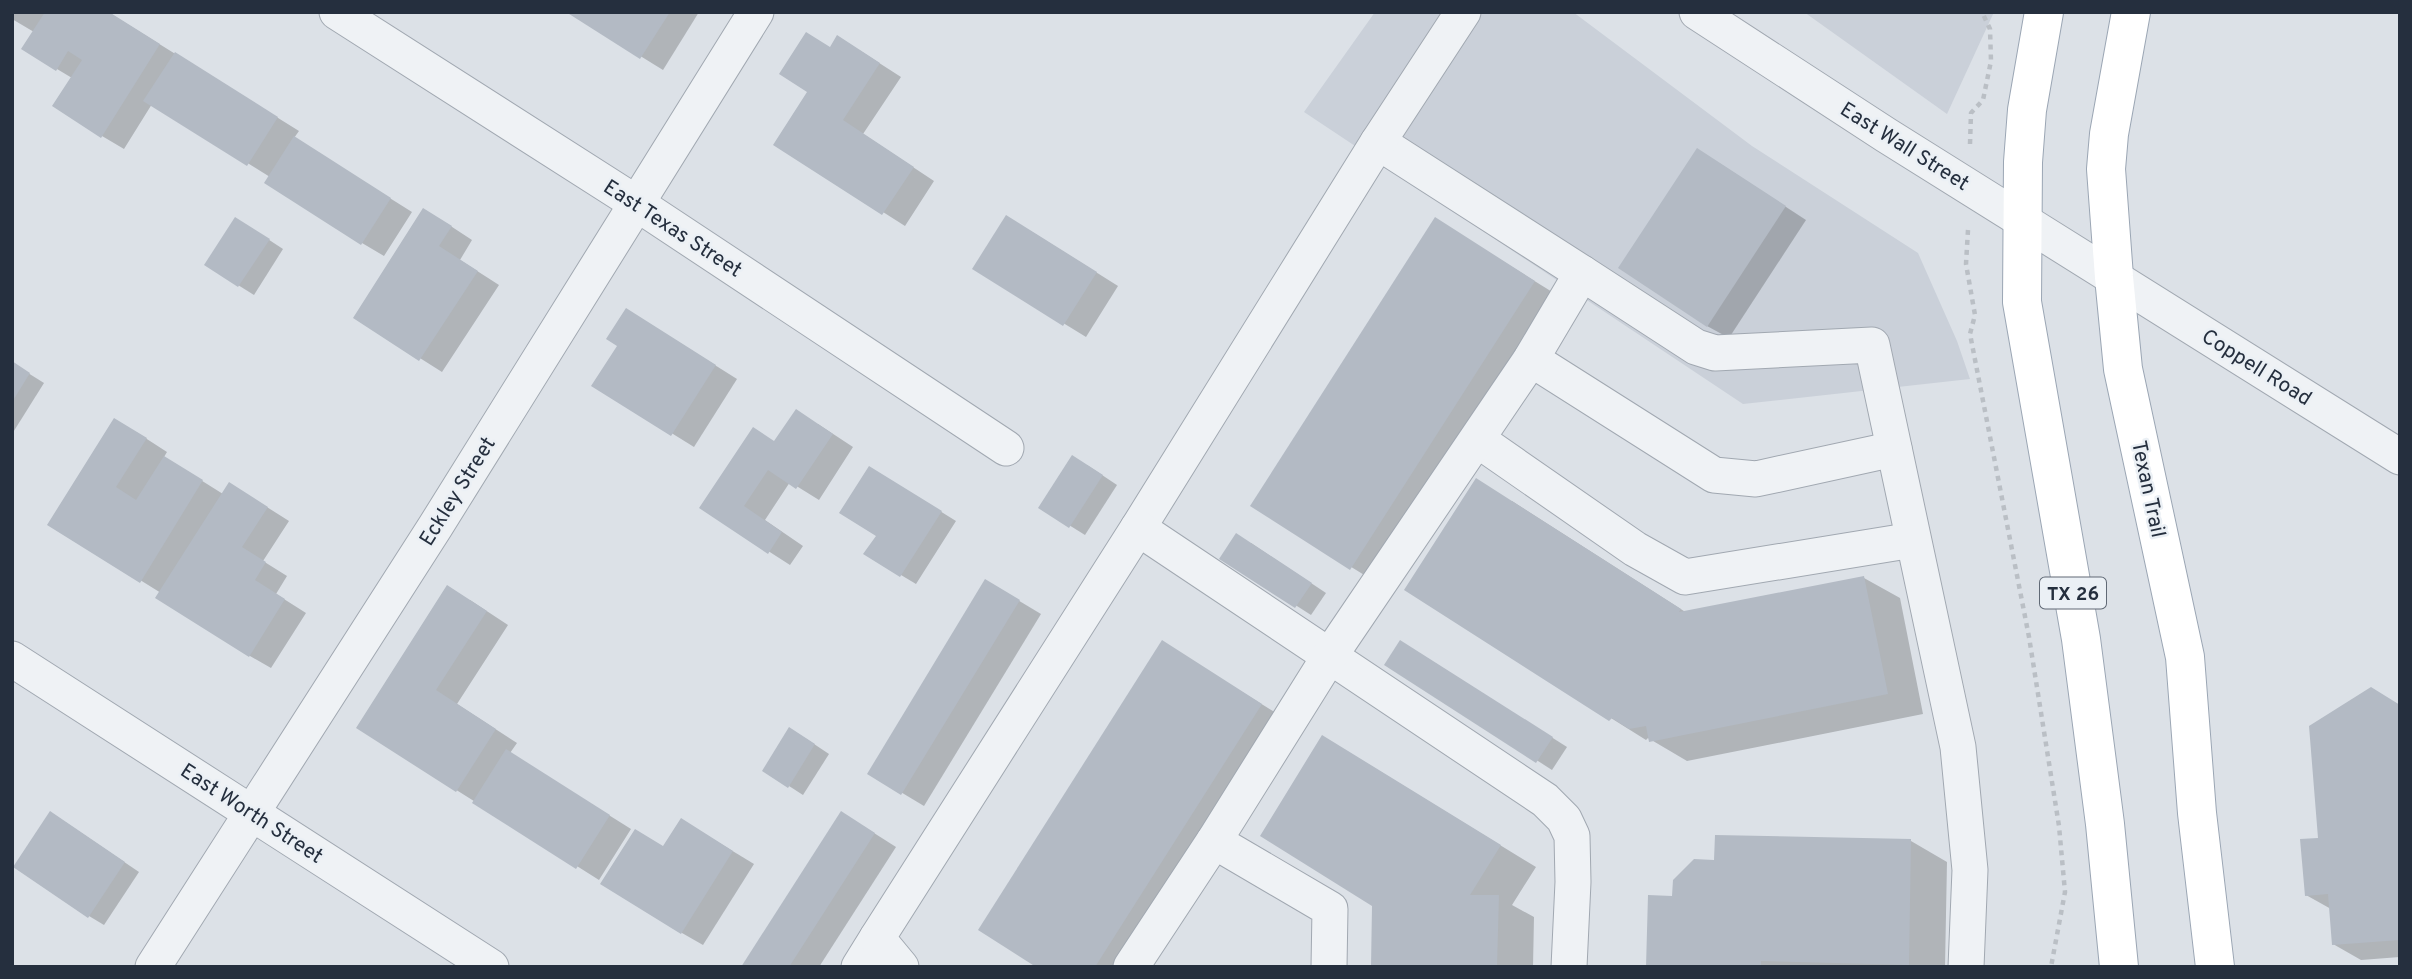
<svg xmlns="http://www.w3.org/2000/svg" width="2412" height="979" font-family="Overpass,sans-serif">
	<rect width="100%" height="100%" fill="#dce1e7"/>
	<!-- built -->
	<g fill="#cad0d9">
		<path d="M1375 12H1573L1752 146 1918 253 1957 341 1970 379 1743 404 1304 112Z"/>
		<path d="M1804 12H1994L1947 114Z"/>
	</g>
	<!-- shadow -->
	<g fill="#0003">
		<path d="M12 12H108L299 131 294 138 412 212 384 256 362 243 270 177 152 104 124 149 102 136 72 78 57 69 34 32 12 19Z"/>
		<path d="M569 12H699L663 70Z"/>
		<path d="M831 49 859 50 901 77 863 134 934 181 905 226 776 144 810 91Z"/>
		<path d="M1719 163 1806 220 1729 338 1707 326Z"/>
		<path d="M1435 219 1570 303 1387 589 1252 506Z"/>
		<path d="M446 223 472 240 460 260 499 285 442 372 355 317Z"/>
		<path d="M251 228 283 249 254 295 206 265Z"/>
		<path d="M1029 230 1118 286 1086 337 975 269Z"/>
		<path d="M648 323 737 379 694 447 594 385Z"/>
		<path d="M12 363 44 383 12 434Z"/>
		<path d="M818 424 853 447 819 500 790 482 765 520 803 546 790 565 701 508 776 442Z"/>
		<path d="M136 432 167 452 164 457 223 494 251 497 289 521 263 561 287 576 276 594 306 613 271 668 250 656 161 593 50 524Z"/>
		<path d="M1087 465 1117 485 1085 535 1040 507Z"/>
		<path d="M885 477 956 521 916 584 866 554 878 535Z"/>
		<path d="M1512 501 1687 613 1864 578 1900 598 1923 714 1687 761 1648 738 1646 740 1407 590Z"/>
		<path d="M1251 543 1326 593 1311 615 1222 558Z"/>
		<path d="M986 581 1041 614 924 806 869 773Z"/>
		<path d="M470 600 508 625 457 704 517 743 510 753 631 829 599 880 358 728Z"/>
		<path d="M1163 643 1297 726 1144 967H1039Z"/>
		<path d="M1416 651 1567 747 1552 770 1387 664Z"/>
		<path d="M2399 705 2400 957 2361 960 2333 944 2331 909 2306 895 2320 840Z"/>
		<path d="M805 738 829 754 803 795 789 786Z"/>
		<path d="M1358 758 1536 867 1512 905 1534 917 1533 967H1373L1374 905Z"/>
		<path d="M65 822 139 872 104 925 89 916Z"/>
		<path d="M863 826 896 847 819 967H744Z"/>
		<path d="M703 833 754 864 703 945 682 933 664 848Z"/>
		<path d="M1716 836 1911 841 1947 862 1945 967H1648L1674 897 1716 862Z"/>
	</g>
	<!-- building -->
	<g fill="#b3bac4">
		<path d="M45 12H109L160 44 101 138 52 106 82 60 68 51 56 71 21 49Z"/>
		<path d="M566 12H670L640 59Z"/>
		<path d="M806 32 830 47 837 35 880 63 843 120 914 167 882 215 773 145 807 92 779 74Z"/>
		<path d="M175 52 278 117 247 166 143 101Z"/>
		<path d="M294 136 391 198 361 245 264 183Z"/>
		<path d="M1697 148 1786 206 1707 327 1618 268Z"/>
		<path d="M423 208 452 226 439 246 478 271 419 361 353 318Z"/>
		<path d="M1006 215 1097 272 1063 326 972 269Z"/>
		<path d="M235 217 270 239 238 287 204 265Z"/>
		<path d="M1435 217 1535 281 1350 570 1250 506Z"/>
		<path d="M626 308 716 365 671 436 591 386 617 346 606 339Z"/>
		<path d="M12 361 30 373 12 402Z"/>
		<path d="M796 409 833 434 796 489 768 470 744 506 782 532 768 554 699 508 753 427 774 441Z"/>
		<path d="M114 418 147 438 116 487 136 500 164 456 203 480 140 583 47 525Z"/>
		<path d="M1072 455 1103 475 1069 528 1038 508Z"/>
		<path d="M869 466 942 511 900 577 863 554 876 536 839 513Z"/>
		<path d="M1476 478 1681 609 1679 612 1864 576 1888 694 1649 742 1646 726 1629 729 1612 718 1609 721 1404 590Z"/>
		<path d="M229 482 268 507 242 547 266 562 255 580 285 599 249 657 155 598Z"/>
		<path d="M1236 533 1312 583 1295 608 1219 559Z"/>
		<path d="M985 579 1020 600 901 795 867 774Z"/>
		<path d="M447 585 487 611 436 690 496 729 456 792 356 728Z"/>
		<path d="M1162 640 1262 704 1095 967H1036L978 930Z"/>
		<path d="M1400 640 1553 737 1536 763 1384 665Z"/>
		<path d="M2371 687 2400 705V940L2332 945 2328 894 2305 896 2300 839 2318 838 2309 726Z"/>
		<path d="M789 727 815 744 788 788 762 771Z"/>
		<path d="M1322 735 1501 845 1470 895H1499L1497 967H1371L1372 906 1260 836Z"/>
		<path d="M506 749 610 815 576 869 472 803Z"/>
		<path d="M50 811 125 862 88 918 13 867Z"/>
		<path d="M841 811 875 833 789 967H741Z"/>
		<path d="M681 818 733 851 681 934 600 884 635 829 663 846Z"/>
		<path d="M1715 835 1911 839 1909 965 1761 961V967H1646L1648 895 1672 896 1673 880 1694 859 1714 860Z"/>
	</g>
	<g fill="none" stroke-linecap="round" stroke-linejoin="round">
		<defs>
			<g id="minor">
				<path d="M337 12 636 203 1006 448"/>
				<path d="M1697 12 1886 135 2400 457"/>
				<path d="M1378 142 1582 273"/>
				<path d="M1531 359 1714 475 1756 479 1894 449"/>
				<path d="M1478 440 1635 549 1685 577 1913 540"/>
				<path d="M1138 528 1378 142 1463 12"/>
				<path d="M12 659 491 967"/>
				<path d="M1214 841 1330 909 1329 967"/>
				<path d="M153 967 435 527 756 12"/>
				<path d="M859 967 877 938"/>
				<path d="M901 967 877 938 1138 528 1545 800 1564 819 1572 836 1573 882 1569 967"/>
				<path d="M1131 967 1214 841 1329 657 1531 359 1582 273 1696 347 1715 353 1872 345 1958 747 1970 870 1966 967"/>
			</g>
			<g id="major">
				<path d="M2044 12 2027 110 2023 162 2022 302 2081 639 2105 824 2119 967"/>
				<path d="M2131 12 2109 134 2106 169 2114 277 2123 369 2185 657 2197 813 2215 967"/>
			</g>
		</defs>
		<!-- minor casing -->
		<use href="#minor" stroke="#a1a8b1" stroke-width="37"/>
		<!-- major casing -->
		<use href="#major" stroke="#9ba6b4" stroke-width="40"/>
		<!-- path -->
		<g stroke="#babfc5" stroke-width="4.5" stroke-dasharray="5 5" stroke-linecap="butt">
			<path d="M1970 144 1971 113 1983 100 1991 61 1990 29 1982 12"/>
			<path d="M1968 230 1966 264 1975 315 1970 334 2029 637 2059 826 2065 892 2051 967"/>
		</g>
		<!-- minor -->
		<use href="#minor" stroke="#eff2f5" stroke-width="35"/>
		<!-- major -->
		<use href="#major" stroke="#fff" stroke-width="38"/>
	</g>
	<g text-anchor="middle" stroke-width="5" stroke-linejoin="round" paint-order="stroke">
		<!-- shield labels -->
		<rect fill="#ebf0f5" stroke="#606975" stroke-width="2" x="2040" y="577.5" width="66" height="31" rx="5"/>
		<g font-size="19" font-weight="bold" fill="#252f3e">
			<text x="2073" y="600">TX 26</text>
		</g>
		<!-- street labels -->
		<g font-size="21" fill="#252f3e" stroke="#ebf0f5">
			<text transform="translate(1905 146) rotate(32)" y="7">East Wall Street</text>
			<text transform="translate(673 228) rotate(33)" y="7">East Texas Street</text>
			<text transform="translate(2257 367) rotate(32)" y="7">Coppell Road</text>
			<text transform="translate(2149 489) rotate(78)" y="7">Texan Trail</text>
			<text transform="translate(457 491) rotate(-58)" y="7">Eckley Street</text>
			<text transform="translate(252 813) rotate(33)" y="7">East Worth Street</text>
		</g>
	</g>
	<!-- border -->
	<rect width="2412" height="979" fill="none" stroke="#252f3e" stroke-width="28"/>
</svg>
